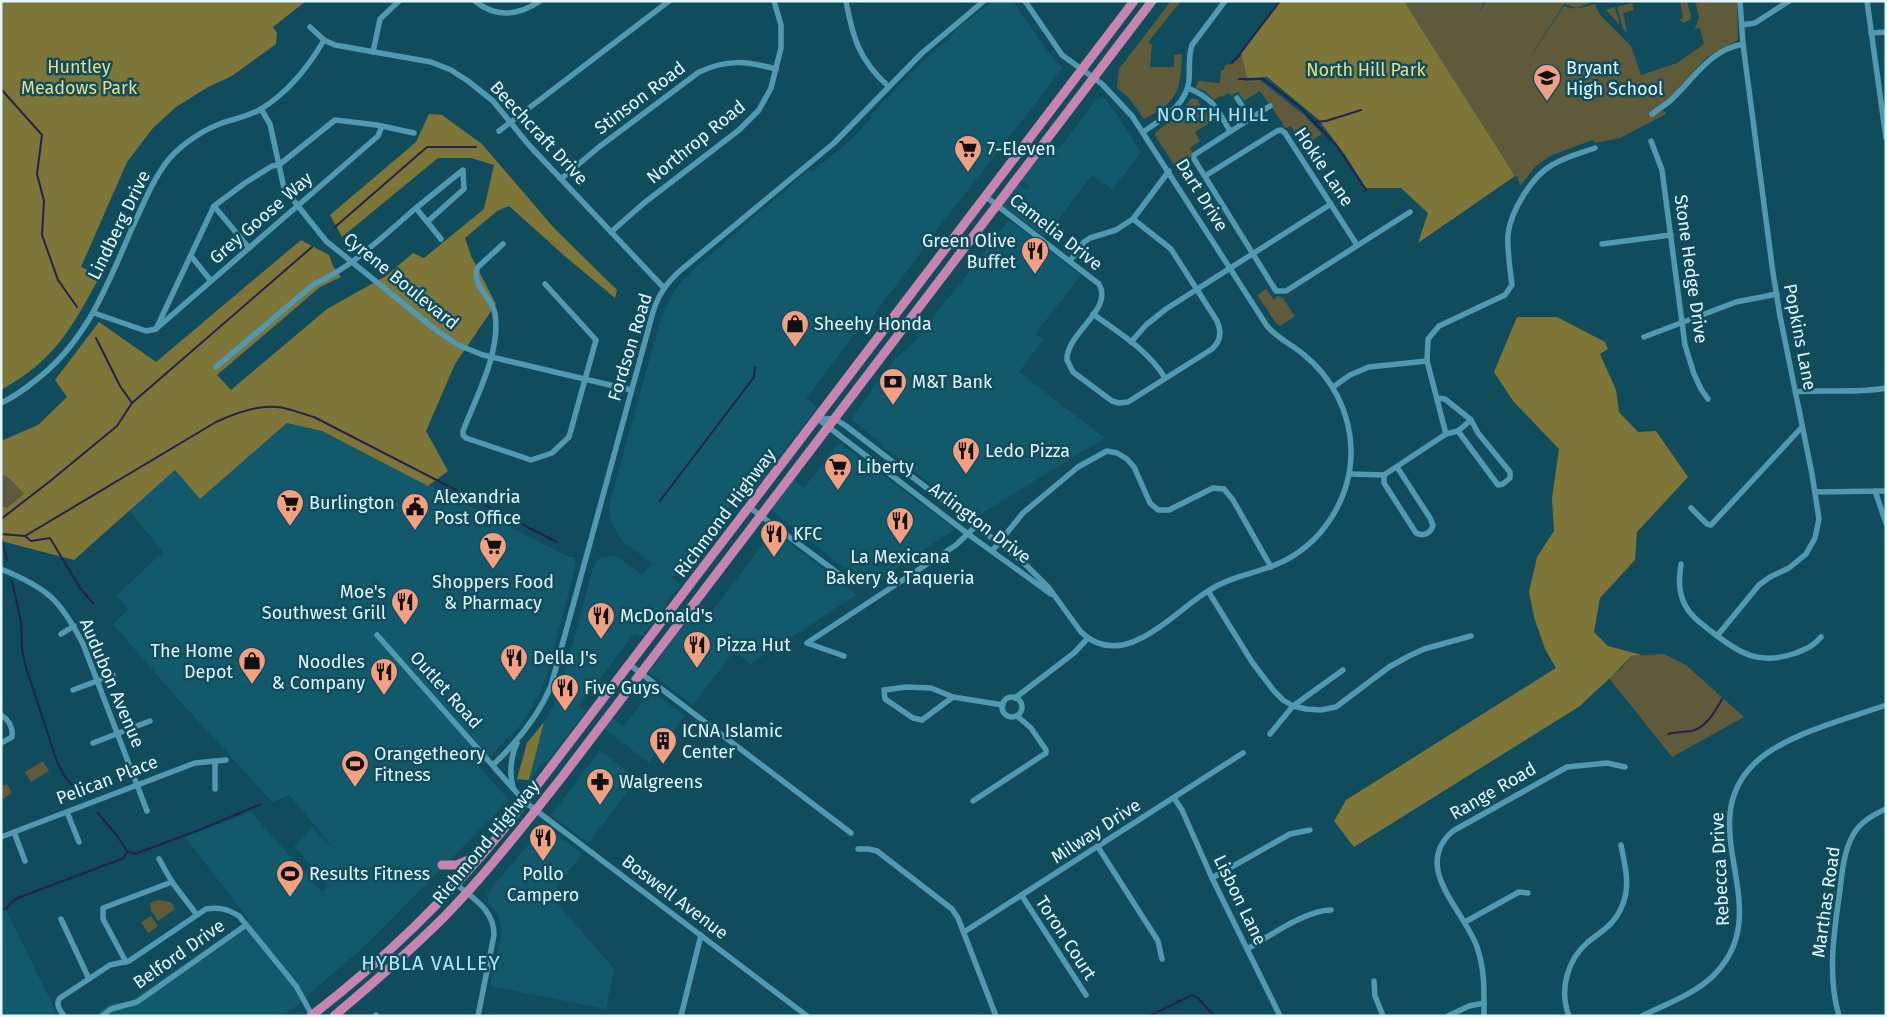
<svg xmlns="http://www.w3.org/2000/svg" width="1887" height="1017" font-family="'Fira Sans',sans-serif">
	<rect width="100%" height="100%" fill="#114c5d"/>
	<!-- built -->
	<g fill="#13596c">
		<path d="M993 1H1013L1049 53 1061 66 1062 69 919 253 920 254 868 322 865 320 806 398 817 407 746 501 738 495 677 575 671 577 681 585 642 637 635 633 579 706 586 711 548 761 539 765 538 769 529 780 544 722 553 707 558 690 560 691 594 564 602 557 613 556 619 558 642 575 652 563 625 543 618 535 611 521 609 505 659 325 670 298 682 281 695 268 809 170 812 172 852 139 872 118 870 116 920 64 956 32 955 30Z"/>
		<path d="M1102 97 1107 100 1141 152 1112 190 1092 175 1045 237 1002 205 1018 184 1027 190 1030 186 1021 180 1050 143 1059 149 1097 99Z"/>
		<path d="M1009 220 1081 275 1035 334 1043 340 1019 372 1105 438 974 518 882 446 883 444 852 420V417L894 360 914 342Z"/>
		<path d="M287 423 322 431 569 557H575V568L560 626 546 677 539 695 527 716 518 728 479 767 509 800 366 945 308 995 309 996 283 1016H93L112 1003 128 1002 249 920 185 837 251 812 322 892 329 886 294 846 313 828 337 852 289 795 272 802 169 689 113 624 128 610 117 595 163 552 129 510 175 470 200 499Z"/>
		<path d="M841 444 955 529 868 587 775 513 772 509 773 505 793 479 804 488 836 446Z"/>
		<path d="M771 533H777L856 595 751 664 734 651 693 705 649 672 691 616 702 624Z"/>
		<path d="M653 692 685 716 649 763 603 728 611 717 624 726 648 695Z"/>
		<path d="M600 750 637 779 588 843 551 815Z"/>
		<path d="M546 829 551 831 582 854 550 895 614 969 606 1009 490 986 502 932 498 914 488 902 487 893 540 831Z"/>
		<path d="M4 906 58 1016H1V907Z"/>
	</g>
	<!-- green -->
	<g fill="#5f5a39">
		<path d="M1171 1H1181L1149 41 1150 44H1152L1150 67H1174V55L1182 54C1180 91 1179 101 1144 119L1129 98 1117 88 1119 69Z"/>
		<path d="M1404 1H1485L1478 14 1487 1H1594L1577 8 1564 4 1523 68 1564 6C1575 11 1584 7 1595 4L1600 15 1631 46 1641 75 1677 63 1704 44 1700 28 1695 29 1699 17 1695 1H1737L1738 40 1707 57 1655 115 1662 111 1666 112V114L1620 138 1595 143 1592 140 1550 156 1535 167 1520 186 1518 177 1515 176Z"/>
		<path d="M1680 1H1687L1691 16 1690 20 1683 23 1679 20 1683 18Z"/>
		<path d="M1632 3 1634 10 1623 13 1627 33 1623 29 1617 7Z"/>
		<path d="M1615 7V8L1620 25 1606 10Z"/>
		<path d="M1242 55 1247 78 1244 81 1260 80 1304 115 1322 134 1303 146 1291 126 1286 128 1283 126 1282 122 1260 91 1244 101 1238 92 1231 96 1229 93 1222 97 1221 96 1214 100 1205 91 1196 88 1198 81 1220 83 1221 70H1224L1225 65 1232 64Z"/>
		<path d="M1192 98 1199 100 1198 102 1213 121 1195 132 1200 141 1190 148 1192 152 1189 159 1176 168 1155 135 1156 132 1177 116Z"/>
		<path d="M1266 289 1274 300 1277 296 1282 297 1295 316 1280 326 1276 323 1257 295Z"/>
		<path d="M1 474 10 479 24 494 5 508 1 505Z"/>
		<path d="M1664 654 1686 665 1744 717 1672 757 1609 678 1621 669 1631 656Z"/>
		<path d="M43 761 49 771 31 782 25 772Z"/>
		<path d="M7 784 12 793 3 799 1 787Z"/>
		<path d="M158 900 171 902 175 909 158 921 151 911 150 903Z"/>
		<path d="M151 916 158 926 148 933 141 922Z"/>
	</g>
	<!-- forest -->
	<g fill="#7e7539">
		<path d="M1 1H306L273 27 277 33 276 44 232 76 208 87 176 107 153 128 127 162 81 267 100 276C71 329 55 360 1 390Z"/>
		<path d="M1279 1H1404L1515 176 1418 243 1428 213 1401 188H1366L1345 155 1318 119 1267 77 1247 78 1241 53Z"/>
		<path d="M429 114 442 115 482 144 554 228 617 290 615 298 567 258 509 206 497 211 465 238 471 256 496 304 455 364 426 431 448 471 428 486 322 431 287 423 200 499 175 470 74 560 1 541V505L6 508 24 494 10 479 1 474V441L38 425 67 397 55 380 99 322 156 362 301 240 329 255 333 266 341 277 320 287 217 375 231 390 327 309 386 276 413 253 424 258 484 209 494 165 471 158H438L342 237 330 215 416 142Z"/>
		<path d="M1517 317H1557L1605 342 1608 349 1600 354 1616 390 1619 412 1638 432 1656 431 1688 477 1637 532 1635 560 1600 598 1594 632 1608 646 1642 655 1631 656C1616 674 1597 689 1580 706L1354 847 1334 821 1346 800 1556 668 1545 649 1534 617 1529 592 1537 557 1554 531 1552 498 1559 449 1513 401 1494 372Z"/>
		<path d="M544 722 529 780 517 779 527 743Z"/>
	</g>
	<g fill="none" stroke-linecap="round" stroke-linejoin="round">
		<!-- stream -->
		<g stroke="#232250" stroke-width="2">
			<path d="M1232 63 1239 55 1280 1"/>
			<path d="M1239 79H1263L1300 107 1337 146 1366 190"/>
			<path d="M1 89 42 135 37 174 44 201 42 235 58 280 77 307"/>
			<path d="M1315 122 1326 121 1361 110"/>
			<path d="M335 227 427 147H476"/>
			<path d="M96 338 120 386 132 403"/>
			<path d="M660 501 754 377 755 367"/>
			<path d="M1 519 49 482 117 426 132 403 312 247"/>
			<path d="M1 534 25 536 31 541 50 538 80 588 93 603"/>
			<path d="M25 536 216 422C235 413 256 405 277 407 289 408 302 414 314 417L557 542"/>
			<path d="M1 537 7 560"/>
			<path d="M12 581 21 622 22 648 25 664 57 762 65 777 80 794"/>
			<path d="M1668 734C1676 732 1684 732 1692 731 1707 727 1715 711 1722 699"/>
			<path d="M98 813 118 837 127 851 135 854 199 830 261 804"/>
			<path d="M1 910 7 908 15 899 124 858 127 851"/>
			<path d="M1149 1016 1192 995 1198 998 1214 1016"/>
		</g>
		<!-- minor -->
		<g stroke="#5199b0" stroke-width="5.5">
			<path d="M475 1C496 18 518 16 540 1"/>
			<path d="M846 1C853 38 859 60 888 86"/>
			<path d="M1867 1 1886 138"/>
			<path d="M1742 25 1755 23 1789 1"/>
			<path d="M310 27 324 40 335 45 431 62 451 70 468 81 493 101 528 144 664 288"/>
			<path d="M1871 33 1886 32"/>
			<path d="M373 52 380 19 399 1"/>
			<path d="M1188 88C1214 99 1216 108 1230 131"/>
			<path d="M1237 98 1250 118"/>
			<path d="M1270 106 1194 155V159L1276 291H1286L1410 212"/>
			<path d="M261 109 270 124 284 188 298 206 326 241 436 330 458 345 483 355 631 390"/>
			<path d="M1652 114C1659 109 1667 104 1673 98 1696 76 1710 50 1743 44"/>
			<path d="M499 131 669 1"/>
			<path d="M1143 132C1162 119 1187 105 1189 80 1190 68 1188 56 1192 45L1225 1"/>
			<path d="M1651 141 1662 170 1685 345 1694 374 1701 389 1708 399"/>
			<path d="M1205 176 1277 131 1281 130 1285 133 1357 245"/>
			<path d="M561 179 599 147 699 72C727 59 746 61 776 69"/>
			<path d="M985 196 1099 284C1114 310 1066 333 1067 360L1073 372 1112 401 1119 403 1128 402 1212 349C1221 341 1222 332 1217 321L1171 249 1133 219"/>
			<path d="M214 206 249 248"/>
			<path d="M427 222 464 189 463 170 416 208 441 239"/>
			<path d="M611 232 644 203 739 130 759 110 771 88 781 48V25L774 1"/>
			<path d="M503 244 478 267C469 284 493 297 495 314 501 352 476 397 463 431V435L466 438 531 460 552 453 569 437 596 340 545 284"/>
			<path d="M1602 244 1671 235"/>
			<path d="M191 256 211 281"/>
			<path d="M1070 261 1084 242 1090 238 1116 230 1133 219 1169 171"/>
			<path d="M94 313 146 331 156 329 214 206 245 183 272 166 279 165 335 120 377 125 414 133"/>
			<path d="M1093 314C1119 333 1148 350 1165 378"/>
			<path d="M157 328 378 136 382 126"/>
			<path d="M1644 337 1736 302 1777 294"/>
			<path d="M1131 342 1146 325 1166 309 1331 204"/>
			<path d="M216 367 314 284C353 267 384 235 416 208"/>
			<path d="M1333 387 1350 375 1369 367 1427 361"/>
			<path d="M1796 392C1825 389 1856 394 1886 388"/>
			<path d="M1437 398 1445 399 1471 420 1478 433 1510 472V478L1503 484 1498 485 1458 431"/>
			<path d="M1 403C14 397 25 389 36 380 88 340 108 283 133 226 144 203 153 179 169 159 182 144 203 130 222 123 235 119 249 116 261 109 287 93 309 66 324 40"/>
			<path d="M817 418 835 419 846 426 1022 561 1049 588 1081 632C1124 673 1173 612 1208 591 1229 577 1253 574 1275 565 1322 546 1352 498 1351 449 1350 412 1332 377 1303 354 1291 344 1277 338 1267 326L1132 116 1102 84 1062 55 1025 1"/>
			<path d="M818 419 968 534 1051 594"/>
			<path d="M1446 434 1458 431 1471 420"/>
			<path d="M1350 474 1384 475 1446 434 1427 361 1428 339 1439 326 1505 295 1512 285C1510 269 1507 251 1508 235 1510 212 1532 176 1552 165 1565 157 1581 153 1595 148"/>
			<path d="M1384 475V483L1416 533C1424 537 1431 533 1433 525L1430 518 1397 467"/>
			<path d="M1875 491 1886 523"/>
			<path d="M1815 492 1886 491"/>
			<path d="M749 507 843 577"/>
			<path d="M1691 508 1707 524 1711 525 1802 427"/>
			<path d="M992 551 1023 513 1078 467 1107 451 1117 453 1127 459 1134 467 1150 503 1158 510H1169L1213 488 1224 489 1233 500 1271 567"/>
			<path d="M1681 564C1679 579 1678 591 1685 605 1691 617 1702 624 1712 632 1741 654 1759 666 1796 653 1806 649 1814 646 1821 637"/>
			<path d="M1 569C47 588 60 599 83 644L147 811"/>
			<path d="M1208 591 1252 662 1274 691 1283 700 1293 706 1306 709 1321 710 1336 707 1389 667 1409 656 1424 649 1471 636"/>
			<path d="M61 634 74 626"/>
			<path d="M377 635 525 802 807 1016"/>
			<path d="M1717 636 1759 585 1770 577 1789 568 1806 554 1815 538 1819 519 1812 474 1780 316 1773 273 1743 44 1740 1"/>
			<path d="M844 656 807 643 956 545 976 526"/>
			<path d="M630 665 851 833"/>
			<path d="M73 690 113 675"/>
			<path d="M953 697 922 720 913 718 885 699 884 690 906 687 931 688 953 697 1003 705"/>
			<circle cx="1012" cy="707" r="10"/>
			<path d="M1015 698 1074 653 1088 638"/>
			<path d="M1 715C9 720 13 728 12 737L1 743"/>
			<path d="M1270 734 1293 706 1343 670"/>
			<path d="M93 743 150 721"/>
			<path d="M215 761V789"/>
			<path d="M493 765C517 742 538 717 551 686L653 312C658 295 667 282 681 270L834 143 922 53 984 1"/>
			<path d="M513 787C509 773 511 756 517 743"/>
			<path d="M1174 798 1182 810 1212 878 1280 1016"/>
			<path d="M973 801 1046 753V750L1031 728 1017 716"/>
			<path d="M67 812 79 842"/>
			<path d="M14 832 25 861"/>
			<path d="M1 837 195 763 226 760"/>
			<path d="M1098 847 1158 941 1162 959"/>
			<path d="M858 849H868L877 851 952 909 958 918 996 1016"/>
			<path d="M159 859 172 882 197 915"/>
			<path d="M1212 878 1290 834 1310 830"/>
			<path d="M456 884C474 899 494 910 494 935L478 1016"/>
			<path d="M1022 896 1086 995"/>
			<path d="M61 919 89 979"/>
			<path d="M1465 922 1519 892 1528 893"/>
			<path d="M964 932 1243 753"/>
			<path d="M1247 949C1270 936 1306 910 1331 910"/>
			<path d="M126 962 103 919V908L172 882"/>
			<path d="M1374 981 1375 996 1383 1016"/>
			<path d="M64 1016C60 1010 55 1004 60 998L110 965 129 961 206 909C219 907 228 909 239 916L296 986 312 1015"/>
			<path d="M102 1016 111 1009 137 1002 246 925"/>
			<path d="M376 1016V1015"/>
			<path d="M681 1016 701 935"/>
			<path d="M1448 1016 1469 1006 1484 1003"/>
			<path d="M1484 1016C1484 992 1485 970 1477 947 1464 910 1411 867 1453 831L1567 767 1607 763 1625 767"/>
			<path d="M1569 1016C1559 990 1567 960 1588 942 1602 931 1615 924 1622 906 1631 886 1625 866 1621 845"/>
			<path d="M1642 1016C1666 1004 1695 994 1714 975 1780 909 1689 826 1755 763 1785 734 1847 719 1886 705"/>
			<path d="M1839 1016C1827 975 1834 932 1840 890 1842 872 1844 851 1853 835 1860 822 1873 815 1886 809"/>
		</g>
		<!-- highway -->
		<g stroke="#c784af" stroke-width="9">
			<path d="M442 865H457L480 855"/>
			<path d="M311 1016C381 962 447 899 503 830L1134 1"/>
			<path d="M334 1016C372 984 409 952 444 917 487 873 524 825 562 777L1152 1"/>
		</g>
	</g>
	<!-- icons -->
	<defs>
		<symbol id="school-pin" viewBox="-11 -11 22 30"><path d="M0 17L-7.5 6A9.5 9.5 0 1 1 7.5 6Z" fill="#f2a081" stroke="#114c5d"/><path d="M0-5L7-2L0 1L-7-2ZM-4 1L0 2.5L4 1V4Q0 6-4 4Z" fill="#111"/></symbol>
		<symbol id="supermarket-pin" viewBox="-11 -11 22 30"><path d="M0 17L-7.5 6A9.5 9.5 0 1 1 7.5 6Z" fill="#f2a081" stroke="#114c5d"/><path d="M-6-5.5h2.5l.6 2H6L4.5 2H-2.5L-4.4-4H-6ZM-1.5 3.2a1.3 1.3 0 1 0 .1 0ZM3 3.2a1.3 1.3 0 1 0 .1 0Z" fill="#111"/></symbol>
		<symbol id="restaurant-pin" viewBox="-11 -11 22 30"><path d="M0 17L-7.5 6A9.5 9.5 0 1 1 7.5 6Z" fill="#f2a081" stroke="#114c5d"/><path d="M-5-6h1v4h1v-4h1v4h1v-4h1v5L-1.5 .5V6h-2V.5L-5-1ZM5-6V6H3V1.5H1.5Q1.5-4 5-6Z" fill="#111"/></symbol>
		<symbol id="shop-pin" viewBox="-11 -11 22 30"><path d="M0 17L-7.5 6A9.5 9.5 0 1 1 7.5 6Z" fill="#f2a081" stroke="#114c5d"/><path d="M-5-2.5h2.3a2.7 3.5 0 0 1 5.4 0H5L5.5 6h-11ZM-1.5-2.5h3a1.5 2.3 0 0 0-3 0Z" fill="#111"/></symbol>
		<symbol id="bank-pin" viewBox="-11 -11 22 30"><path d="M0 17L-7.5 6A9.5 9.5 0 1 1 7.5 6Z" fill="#f2a081" stroke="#114c5d"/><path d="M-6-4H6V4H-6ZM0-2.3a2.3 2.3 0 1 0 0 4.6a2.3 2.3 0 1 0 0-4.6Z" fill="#111"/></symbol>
		<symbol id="civic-pin" viewBox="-11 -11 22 30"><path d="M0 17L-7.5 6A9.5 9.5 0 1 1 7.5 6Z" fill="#f2a081" stroke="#114c5d"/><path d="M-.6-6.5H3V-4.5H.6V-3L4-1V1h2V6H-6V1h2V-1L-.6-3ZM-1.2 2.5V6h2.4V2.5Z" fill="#111"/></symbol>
		<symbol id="building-pin" viewBox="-11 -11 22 30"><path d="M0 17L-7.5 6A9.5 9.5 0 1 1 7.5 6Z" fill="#f2a081" stroke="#114c5d"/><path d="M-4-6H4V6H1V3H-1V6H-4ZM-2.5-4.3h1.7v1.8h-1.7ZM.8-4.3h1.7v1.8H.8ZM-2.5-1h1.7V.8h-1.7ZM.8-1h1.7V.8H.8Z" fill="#111"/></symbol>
		<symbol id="stadium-pin" viewBox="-11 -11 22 30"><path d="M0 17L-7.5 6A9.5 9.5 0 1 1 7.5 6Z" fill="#f2a081" stroke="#114c5d"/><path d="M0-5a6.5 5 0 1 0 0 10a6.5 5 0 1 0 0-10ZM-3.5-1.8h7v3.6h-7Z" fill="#111"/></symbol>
		<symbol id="pharmacy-pin" viewBox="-11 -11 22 30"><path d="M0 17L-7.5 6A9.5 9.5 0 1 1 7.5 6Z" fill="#f2a081" stroke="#114c5d"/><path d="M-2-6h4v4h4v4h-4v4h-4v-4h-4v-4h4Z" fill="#111"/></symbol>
	</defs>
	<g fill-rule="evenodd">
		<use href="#school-pin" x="1531" y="62" width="32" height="43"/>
		<use href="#supermarket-pin" x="952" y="133" width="32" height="43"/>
		<use href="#restaurant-pin" x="1019" y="235" width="32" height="43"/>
		<use href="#shop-pin" x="779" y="308" width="32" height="43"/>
		<use href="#bank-pin" x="877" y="366" width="32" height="43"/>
		<use href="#restaurant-pin" x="950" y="435" width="32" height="43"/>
		<use href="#supermarket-pin" x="822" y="451" width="32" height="43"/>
		<use href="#supermarket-pin" x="274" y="487" width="32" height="43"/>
		<use href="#civic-pin" x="399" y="491" width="32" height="43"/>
		<use href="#restaurant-pin" x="884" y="505" width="32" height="43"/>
		<use href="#restaurant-pin" x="758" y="518" width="32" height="43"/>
		<use href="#supermarket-pin" x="477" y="530" width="32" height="43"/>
		<use href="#restaurant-pin" x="389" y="586" width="32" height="43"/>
		<use href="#restaurant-pin" x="585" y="600" width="32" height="43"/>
		<use href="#restaurant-pin" x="681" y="629" width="32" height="43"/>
		<use href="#restaurant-pin" x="498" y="642" width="32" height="43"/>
		<use href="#shop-pin" x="236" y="645" width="32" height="43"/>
		<use href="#restaurant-pin" x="368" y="656" width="32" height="43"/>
		<use href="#restaurant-pin" x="549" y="672" width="32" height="43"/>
		<use href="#building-pin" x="647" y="725" width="32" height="43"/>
		<use href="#stadium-pin" x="339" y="748" width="32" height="43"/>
		<use href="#pharmacy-pin" x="584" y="766" width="32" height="43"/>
		<use href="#restaurant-pin" x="527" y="822" width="32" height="43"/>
		<use href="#stadium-pin" x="274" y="858" width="32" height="43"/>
	</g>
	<g text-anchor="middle" stroke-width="5" stroke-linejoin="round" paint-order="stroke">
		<!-- park labels -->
		<g font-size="18" fill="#e9dc83" stroke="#114c5d">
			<text x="79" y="73">Huntley<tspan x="79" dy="21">Meadows Park</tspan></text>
			<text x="1366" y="76">North Hill Park</text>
		</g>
		<!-- poi labels -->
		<g font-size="18" fill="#e2f7fe" stroke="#114c5d" text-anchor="start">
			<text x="1566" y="74">Bryant<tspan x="1566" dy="21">High School</tspan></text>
			<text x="987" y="155">7-Eleven</text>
			<text x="1016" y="247" text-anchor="end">Green Olive<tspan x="1016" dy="21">Buffet</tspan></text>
			<text x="814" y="330">Sheehy Honda</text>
			<text x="912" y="388">M&amp;T Bank</text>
			<text x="985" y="457">Ledo Pizza</text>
			<text x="857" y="473">Liberty</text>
			<text x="434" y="503">Alexandria<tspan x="434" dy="21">Post Office</tspan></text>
			<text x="309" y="509">Burlington</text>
			<text x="793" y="540">KFC</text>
			<text x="900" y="563" text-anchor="middle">La Mexicana<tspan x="900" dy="21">Bakery &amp; Taqueria</tspan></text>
			<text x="493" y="588" text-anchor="middle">Shoppers Food<tspan x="493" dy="21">&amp; Pharmacy</tspan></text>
			<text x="386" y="598" text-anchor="end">Moe's<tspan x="386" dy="21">Southwest Grill</tspan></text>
			<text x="620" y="622">McDonald's</text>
			<text x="716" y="651">Pizza Hut</text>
			<text x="233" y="657" text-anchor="end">The Home<tspan x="233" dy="21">Depot</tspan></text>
			<text x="533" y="664">Della J's</text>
			<text x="365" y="668" text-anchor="end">Noodles<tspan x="365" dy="21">&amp; Company</tspan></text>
			<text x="584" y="694">Five Guys</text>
			<text x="682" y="737">ICNA Islamic<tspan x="682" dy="21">Center</tspan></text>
			<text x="374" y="760">Orangetheory<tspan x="374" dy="21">Fitness</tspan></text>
			<text x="619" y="788">Walgreens</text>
			<text x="309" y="880">Results Fitness</text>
			<text x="543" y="880" text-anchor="middle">Pollo<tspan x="543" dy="21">Campero</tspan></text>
		</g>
		<!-- street labels -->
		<g font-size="18" fill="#e2f7fe" stroke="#114c5d">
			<text transform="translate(640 98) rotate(-37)" y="6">Stinson Road</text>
			<text transform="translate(539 133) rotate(47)" y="6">Beechcraft Drive</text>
			<text transform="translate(696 142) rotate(-39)" y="6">Northrop Road</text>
			<text transform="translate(1324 167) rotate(56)" y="6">Hokie Lane</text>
			<text transform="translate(1202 195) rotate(58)" y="6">Dart Drive</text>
			<text transform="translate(261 218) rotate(-41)" y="6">Grey Goose Way</text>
			<text transform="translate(119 225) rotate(-64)" y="6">Lindberg Drive</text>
			<text transform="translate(1056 232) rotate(38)" y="6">Camelia Drive</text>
			<text transform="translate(1691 269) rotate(82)" y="6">Stone Hedge Drive</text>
			<text transform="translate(401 281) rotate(39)" y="6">Cyrene Boulevard</text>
			<text transform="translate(1800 337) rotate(79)" y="6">Popkins Lane</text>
			<text transform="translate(630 347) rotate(-73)" y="6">Fordson Road</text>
			<text transform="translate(725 513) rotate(-53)" y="6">Richmond Highway</text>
			<text transform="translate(980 523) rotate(37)" y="6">Arlington Drive</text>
			<text transform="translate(112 683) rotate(67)" y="6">Audubon Avenue</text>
			<text transform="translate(446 690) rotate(48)" y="6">Outlet Road</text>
			<text transform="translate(107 780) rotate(-21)" y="6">Pelican Place</text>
			<text transform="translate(1493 791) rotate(-30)" y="6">Range Road</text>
			<text transform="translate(1096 831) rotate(-33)" y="6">Milway Drive</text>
			<text transform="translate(486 842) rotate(-50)" y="6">Richmond Highway</text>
			<text transform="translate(1720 869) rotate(-93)" y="6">Rebecca Drive</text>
			<text transform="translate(675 897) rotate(37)" y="6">Boswell Avenue</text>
			<text transform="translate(1240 900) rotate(64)" y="6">Lisbon Lane</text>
			<text transform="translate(1826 902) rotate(-82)" y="6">Marthas Road</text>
			<text transform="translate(1066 938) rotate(57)" y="6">Toron Court</text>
			<text transform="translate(179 954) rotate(-35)" y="6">Belford Drive</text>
		</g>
		<!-- neighbourhood labels -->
		<g font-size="19" letter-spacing="1" fill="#aee7fb" stroke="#114c5d">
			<text x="1213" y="121">NORTH HILL</text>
		</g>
		<!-- quarter labels -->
		<g font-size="20" letter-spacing="1" fill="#aee7fb" stroke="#114c5d">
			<text x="431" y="970">HYBLA VALLEY</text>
		</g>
	</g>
	<!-- border -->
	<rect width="1887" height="1017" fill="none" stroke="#e2f7fe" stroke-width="5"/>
</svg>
